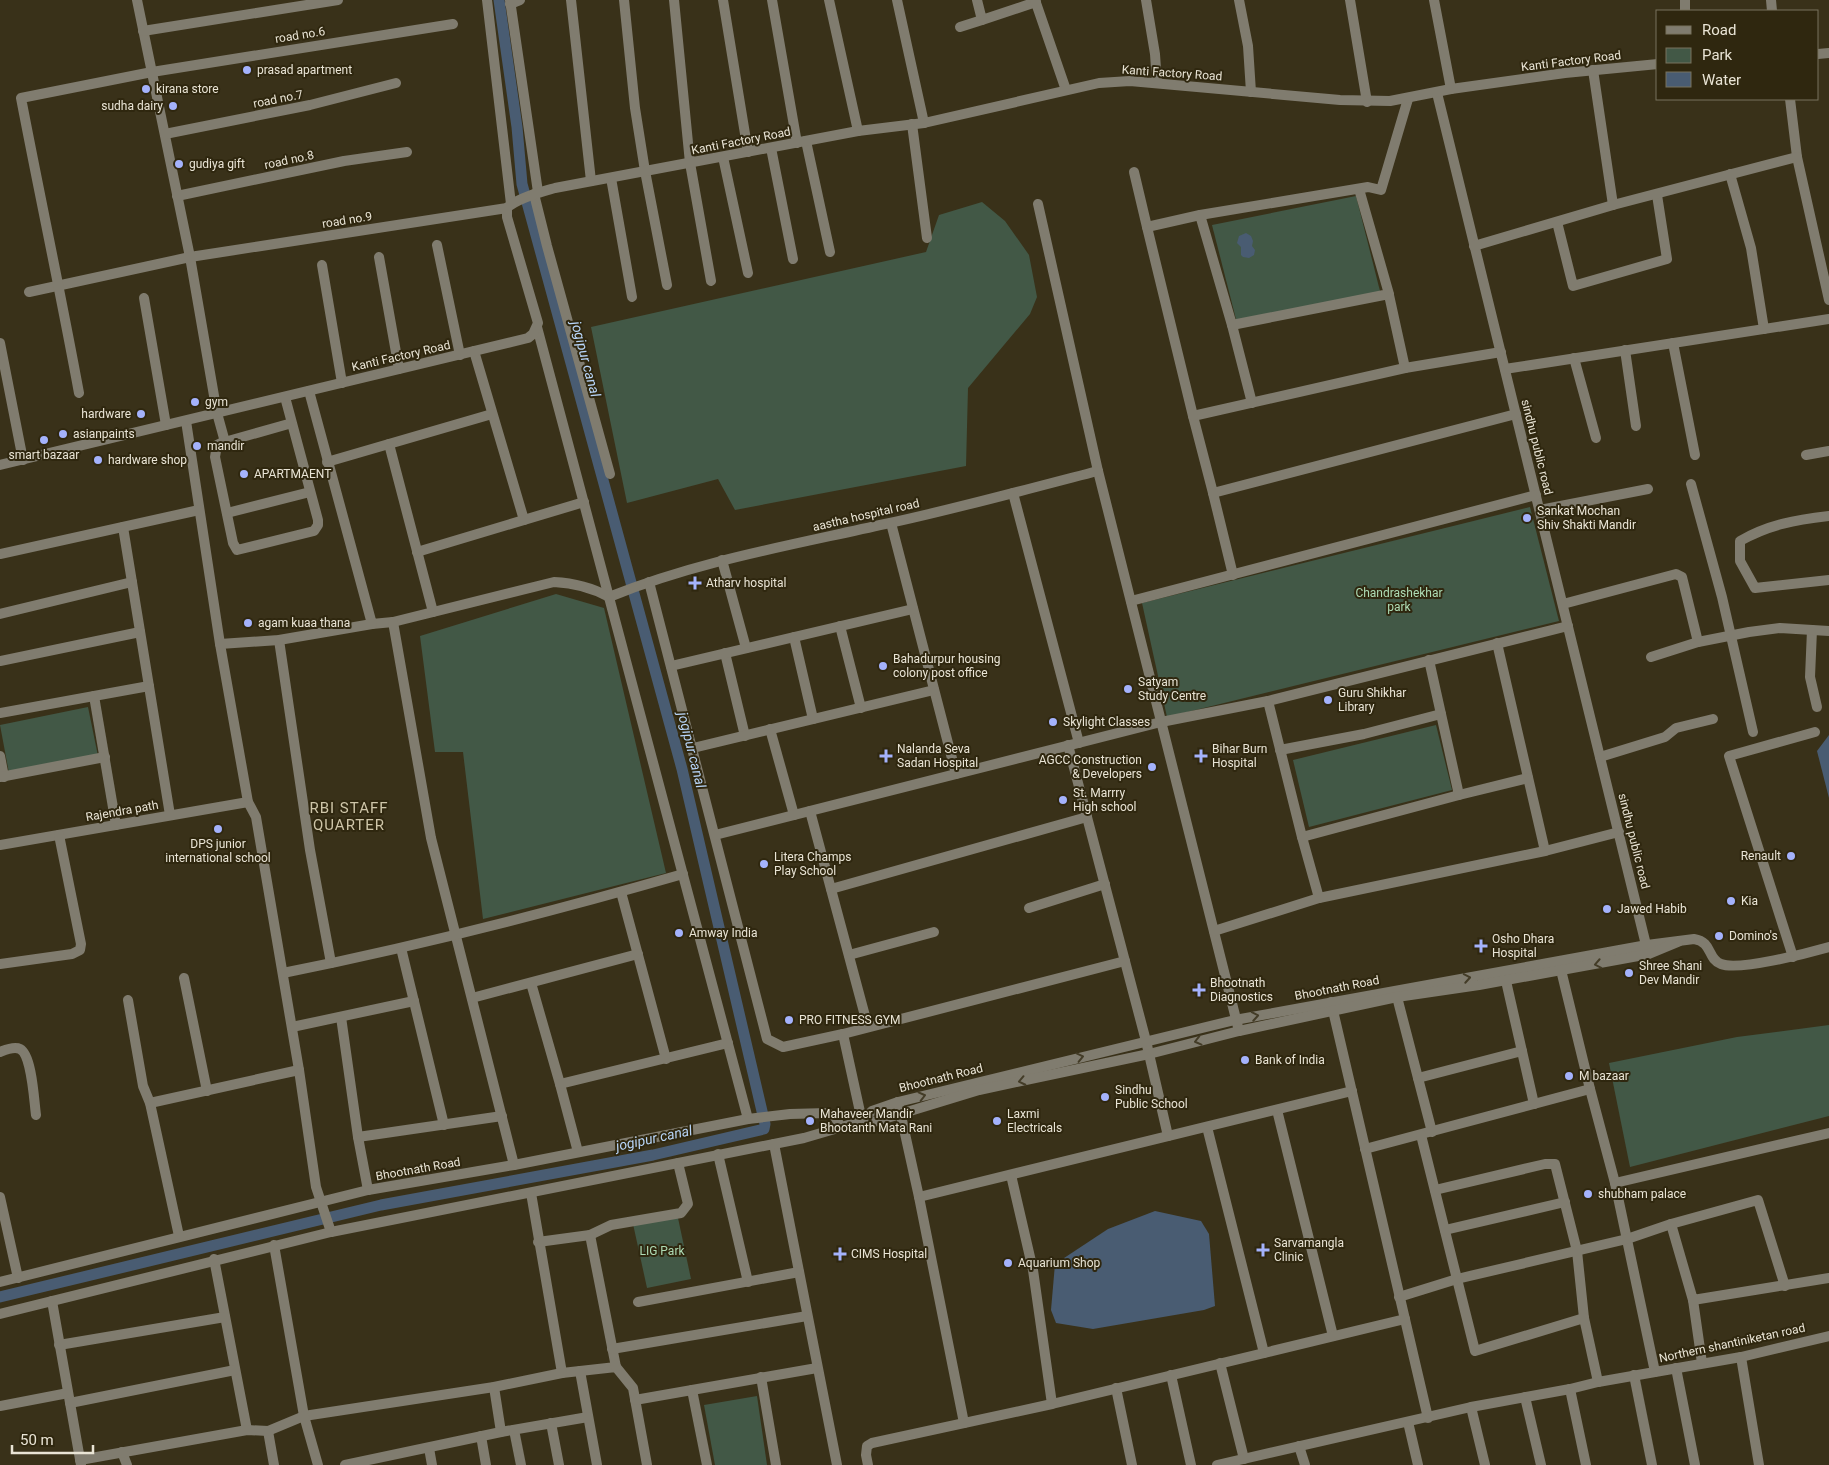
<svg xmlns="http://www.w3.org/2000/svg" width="1829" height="1465" font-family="Roboto,sans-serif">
	<rect width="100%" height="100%" fill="#393119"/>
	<!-- green -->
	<g fill="#425846">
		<path d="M1356 196 1381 295 1237 323 1212 225Z"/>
		<path d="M982 202 1005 221 1029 255 1037 297 1030 314 968 388 966 466 735 510 718 479 627 503 591 327 926 252 939 215Z"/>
		<path d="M1530 507 1559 621 1167 717 1142 603Z"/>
		<path d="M556 594 604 608 666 873 483 919 463 752H435L420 636Z"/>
		<path d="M88 707 98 756 9 773 0 725Z"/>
		<path d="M1436 725 1452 790 1309 827 1293 760Z"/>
		<path d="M1829 1025V1116L1630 1167 1609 1063 1737 1037Z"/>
		<path d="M678 1218 691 1279 647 1288 633 1224Z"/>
		<path d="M757 1396 767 1465H715L704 1405Z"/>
	</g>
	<!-- water -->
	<g fill="#495c72">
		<path d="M1246 233 1251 236 1253 241 1252 246 1255 250 1254 255 1249 258 1243 257 1241 255V247L1237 243 1239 236Z"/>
		<path d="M1829 735V798L1817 751Z"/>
		<path d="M1155 1211 1201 1221 1209 1234 1215 1306 1204 1310 1093 1329 1056 1323 1051 1310 1055 1264 1108 1229Z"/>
	</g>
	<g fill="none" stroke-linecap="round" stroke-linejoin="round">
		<!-- canal -->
		<path stroke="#495c72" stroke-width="11" d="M0 1297 381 1205 653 1155 764 1129 765 1124 682 769 522 184 517 127 499 0"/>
		<!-- minor -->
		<g stroke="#807c6f" stroke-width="10">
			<path d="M137 0 190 257 217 413 225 442"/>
			<path d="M487 0 511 204"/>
			<path d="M510 0 538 192"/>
			<path d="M571 0 591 181"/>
			<path d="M624 0 635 108 645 171 667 285"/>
			<path d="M674 0 690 163 711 281"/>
			<path d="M723 0 748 152"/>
			<path d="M772 0 797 143"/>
			<path d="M829 0 858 131"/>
			<path d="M897 0 924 123"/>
			<path d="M977 0 982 20 1036 2"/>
			<path d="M1035 0 1066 90"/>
			<path d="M1146 0 1155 54 1157 83"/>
			<path d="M1239 0 1248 46 1251 92"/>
			<path d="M1350 0 1367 102"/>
			<path d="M1434 0 1451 89"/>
			<path d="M1685 0V11"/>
			<path d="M1771 0 1772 11"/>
			<path d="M510 4 520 0"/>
			<path d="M960 27 982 20"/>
			<path d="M143 31 338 0"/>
			<path d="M1593 70 1613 205"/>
			<path d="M1437 93 1648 953"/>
			<path d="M1790 99 1797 157 1829 300"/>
			<path d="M912 124 927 238"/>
			<path d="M165 134 310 105 396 83"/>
			<path d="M806 141 830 252"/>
			<path d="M771 148 793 259"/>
			<path d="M723 157 748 273"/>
			<path d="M1134 172 1147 227"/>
			<path d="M1730 174 1751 248 1764 329"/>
			<path d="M611 178 632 297"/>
			<path d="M534 194 547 246 610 474"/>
			<path d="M177 196 344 161 407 152"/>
			<path d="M1038 204 1098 471 1239 1031"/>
			<path d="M1200 215 1232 325"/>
			<path d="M1557 222 1573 286 1667 259 1657 195"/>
			<path d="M437 245 460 355"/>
			<path d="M1474 246 1613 205 1797 157"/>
			<path d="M379 257 399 369"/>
			<path d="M322 265 342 383"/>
			<path d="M29 292 190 257 507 208"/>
			<path d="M1389 295 1405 368"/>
			<path d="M144 298 166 425"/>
			<path d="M537 327 748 1119"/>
			<path d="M0 343 23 460"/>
			<path d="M1673 343 1695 455"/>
			<path d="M1625 350 1636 426"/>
			<path d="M474 351 524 520"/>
			<path d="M1501 352 1405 368 1193 416 1213 493 1516 414"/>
			<path d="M1574 358 1596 438"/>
			<path d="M1505 369 1829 319"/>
			<path d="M309 391 372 624 393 622 554 582C575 583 591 587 609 597 698 561 792 545 885 524 956 509 1027 489 1098 471"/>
			<path d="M79 393C61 295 40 197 21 98L152 72 453 24"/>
			<path d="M285 397 318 520V525L314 531 237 550 233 543 215 457 217 445 221 443 292 423"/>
			<path d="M1252 403 1232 325 1389 294 1359 189"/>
			<path d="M1193 416 1147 227 1200 215 1368 187 1381 190 1408 99"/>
			<path d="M186 421 220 644 248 802 256 817 299 1070 316 1187 331 1232"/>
			<path d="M389 444 433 612"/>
			<path d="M1806 455 1829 451"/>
			<path d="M327 462 492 414"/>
			<path d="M1691 484 1722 597 1753 732"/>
			<path d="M1013 493 1079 743"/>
			<path d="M1213 493 1233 575"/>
			<path d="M1540 510 1648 489"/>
			<path d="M227 513 310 492"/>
			<path d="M1829 516C1796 520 1770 524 1740 541V561L1755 588 1829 580"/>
			<path d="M891 523 956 774"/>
			<path d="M123 527 170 815"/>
			<path d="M417 552 584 502"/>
			<path d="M0 554 199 510"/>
			<path d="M722 560 746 648"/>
			<path d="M649 582 767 1039 783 1047 843 1034 1125 961"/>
			<path d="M1131 601 1536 495"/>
			<path d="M1563 604 1676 574 1682 577 1698 642"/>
			<path d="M0 614 132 582"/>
			<path d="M393 622 431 838 514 1165"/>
			<path d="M840 626 861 708"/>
			<path d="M1812 630 1810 677 1817 707"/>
			<path d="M794 637 813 719"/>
			<path d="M279 640 310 850 331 963"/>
			<path d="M1497 643 1545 851"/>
			<path d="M220 644 279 640 372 624"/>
			<path d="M725 653 745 736"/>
			<path d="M1651 657 1698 642 1749 632 1780 628 1829 631"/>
			<path d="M0 661 140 632"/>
			<path d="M671 666 913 609"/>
			<path d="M94 696 116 825"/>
			<path d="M1268 701 1302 837 1459 795 1429 660"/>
			<path d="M0 713 149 686"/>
			<path d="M770 729 794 815"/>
			<path d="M1068 745 1146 1041 1168 1136"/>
			<path d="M693 748 934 690"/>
			<path d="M1280 750 1364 734 1441 714"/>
			<path d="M0 756 4 777"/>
			<path d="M1600 757 1665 737 1676 728 1713 719"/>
			<path d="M0 777 105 757"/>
			<path d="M1459 795 1528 778"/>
			<path d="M810 811 868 1027"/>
			<path d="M715 835 1161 722 1268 701 1568 626"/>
			<path d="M1302 837 1319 898"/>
			<path d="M0 845 248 802"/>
			<path d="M831 889 1087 817"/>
			<path d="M621 892 666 1059"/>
			<path d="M1029 908 1105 884"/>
			<path d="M1214 931 1319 898 1545 851 1619 832"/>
			<path d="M401 948 444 1125"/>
			<path d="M849 955 934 932"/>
			<path d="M1793 957 1729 756 1815 732"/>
			<path d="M1563 961 1561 970 1590 1089 1615 1183 1655 1372 1741 1357 1829 1336"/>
			<path d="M0 964 72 954 80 950 81 944 59 835"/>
			<path d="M283 973C418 946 551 912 683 874"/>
			<path d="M184 978 207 1091"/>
			<path d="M1506 981 1534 1104"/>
			<path d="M531 983 560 1084 578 1152"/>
			<path d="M1397 997 1432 1132"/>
			<path d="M472 998 638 954"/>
			<path d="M128 1000 143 1086 150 1103 179 1236"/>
			<path d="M1331 1002 1428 1418"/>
			<path d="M341 1017 358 1137 368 1190"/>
			<path d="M292 1027 414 1001"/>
			<path d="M843 1034 862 1121"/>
			<path d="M0 1052C5 1050 14 1046 20 1049 32 1055 34 1101 36 1115"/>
			<path d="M1418 1078 1522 1051"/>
			<path d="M560 1084 728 1043"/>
			<path d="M898 1102 919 1197 964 1423"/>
			<path d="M150 1103 299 1070"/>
			<path d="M1277 1110 1333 1336"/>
			<path d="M1207 1127 1264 1353"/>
			<path d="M358 1137 502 1116"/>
			<path d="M774 1144 837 1465"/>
			<path d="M1365 1149 1590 1089"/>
			<path d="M718 1154 748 1282"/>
			<path d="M1011 1175 1033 1270 1052 1404"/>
			<path d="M1615 1183 1829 1133"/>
			<path d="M1435 1190 1545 1164H1555L1577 1251 1584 1318"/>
			<path d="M531 1193 562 1373 616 1367 633 1388 647 1465"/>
			<path d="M0 1197 18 1278"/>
			<path d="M919 1197 1352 1091"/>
			<path d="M1671 1224 1758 1200 1785 1286"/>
			<path d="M1445 1230 1565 1202"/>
			<path d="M590 1235 616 1367"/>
			<path d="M538 1242 590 1235 611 1225 681 1213 688 1204 678 1163"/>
			<path d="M274 1245 304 1416 494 1387 562 1373"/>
			<path d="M214 1259 247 1430"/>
			<path d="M1399 1297 1457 1279 1627 1239 1671 1224 1693 1300 1829 1278"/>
			<path d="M1693 1300 1702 1363"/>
			<path d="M52 1301 81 1465"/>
			<path d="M638 1302 799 1272"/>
			<path d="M59 1345 225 1317"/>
			<path d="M612 1349 807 1316"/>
			<path d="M1741 1357 1759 1465"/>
			<path d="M1220 1363 1244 1459"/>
			<path d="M1676 1368 1695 1465"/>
			<path d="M580 1371 597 1465"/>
			<path d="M1171 1375 1191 1465"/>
			<path d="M1634 1375 1652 1465"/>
			<path d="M761 1377 776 1465"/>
			<path d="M1598 1382 1655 1372"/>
			<path d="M494 1387 501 1432"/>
			<path d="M1116 1388 1132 1465"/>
			<path d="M1570 1389 1586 1465"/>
			<path d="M692 1390 707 1465"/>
			<path d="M1525 1397 1541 1465"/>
			<path d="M635 1400 817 1368"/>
			<path d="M70 1403 235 1370"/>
			<path d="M0 1406 68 1393"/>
			<path d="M1471 1407 1485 1465"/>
			<path d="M1408 1422 1418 1465"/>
			<path d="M551 1423 559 1465"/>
			<path d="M514 1430 521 1465"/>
			<path d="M268 1431 274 1465"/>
			<path d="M481 1436 486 1465"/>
			<path d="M1299 1446 1305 1465"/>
			<path d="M429 1448 432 1465"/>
			<path d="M122 1452 127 1465"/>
			<path d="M80 1460 247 1430 268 1431 304 1416 318 1465"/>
			<path d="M345 1465 501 1432 588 1417"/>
			<path d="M868 1465 866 1455 867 1446 872 1443 1052 1404 1405 1319"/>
			<path d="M1217 1465 1471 1407 1570 1389 1598 1382 1584 1318 1475 1351 1421 1135"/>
		</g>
		<!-- tertiary -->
		<g stroke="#807c6f" stroke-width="10">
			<path d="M1818 54 1829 53"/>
			<path d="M0 465 528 338 533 334 538 323 507 217V208C517 198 541 192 555 188L858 131 924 123 1099 83 1130 81 1340 100 1390 101 1451 89 1565 73 1658 64"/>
			<path d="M862 1121 872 1111 898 1102 1235 1020 1647 945 1694 939C1713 942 1707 959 1721 964 1739 971 1808 953 1829 947"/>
			<path d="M0 1282 368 1190 514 1165 748 1119 790 1114 828 1113 835 1117 841 1127"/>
			<path d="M0 1314 331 1232 804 1138 862 1121 874 1122 979 1090 1149 1054 1239 1031 1397 997 1479 985 1649 954 1678 942"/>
		</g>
	</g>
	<!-- one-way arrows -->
	<defs><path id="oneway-chevron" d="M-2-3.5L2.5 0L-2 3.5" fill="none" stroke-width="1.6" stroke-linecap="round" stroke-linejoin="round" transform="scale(1.25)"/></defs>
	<g stroke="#433c27">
		<use href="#oneway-chevron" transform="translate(1598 964) rotate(169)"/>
		<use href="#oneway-chevron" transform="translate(1467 978) rotate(-10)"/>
		<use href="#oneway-chevron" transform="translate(1255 1016) rotate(-10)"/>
		<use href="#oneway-chevron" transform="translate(1198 1041) rotate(166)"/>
		<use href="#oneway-chevron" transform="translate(1080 1057) rotate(-13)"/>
		<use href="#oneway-chevron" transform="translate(1022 1081) rotate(168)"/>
		<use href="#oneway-chevron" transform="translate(922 1096) rotate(-14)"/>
	</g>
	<!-- markers -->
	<g fill="#a4b2fc" stroke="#2f270f" stroke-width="2">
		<circle cx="247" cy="70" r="5"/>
		<circle cx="146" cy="89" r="5"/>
		<circle cx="173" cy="106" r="5"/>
		<circle cx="179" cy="164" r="5"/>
		<circle cx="195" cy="402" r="5"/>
		<circle cx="141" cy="414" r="5"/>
		<circle cx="63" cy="434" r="5"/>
		<circle cx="44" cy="440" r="5"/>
		<circle cx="197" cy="446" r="5"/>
		<circle cx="98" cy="460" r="5"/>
		<circle cx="244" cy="474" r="5"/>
		<circle cx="1527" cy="518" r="5"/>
		<path d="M692.5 575.5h5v5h5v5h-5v5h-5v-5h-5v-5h5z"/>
		<circle cx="248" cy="623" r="5"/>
		<circle cx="883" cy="666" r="5"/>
		<circle cx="1128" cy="689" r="5"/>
		<circle cx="1328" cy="700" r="5"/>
		<circle cx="1053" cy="722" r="5"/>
		<path d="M883.5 748.5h5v5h5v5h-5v5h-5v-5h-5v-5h5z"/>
		<path d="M1198.5 748.5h5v5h5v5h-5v5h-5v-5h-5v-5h5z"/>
		<circle cx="1152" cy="767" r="5"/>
		<circle cx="1063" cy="800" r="5"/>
		<circle cx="218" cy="829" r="5"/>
		<circle cx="1791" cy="856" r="5"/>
		<circle cx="764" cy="864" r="5"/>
		<circle cx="1731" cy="901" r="5"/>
		<circle cx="1607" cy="909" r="5"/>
		<circle cx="679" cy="933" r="5"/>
		<circle cx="1719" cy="936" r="5"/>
		<path d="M1478.5 938.5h5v5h5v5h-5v5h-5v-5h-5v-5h5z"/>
		<circle cx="1629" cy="973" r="5"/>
		<path d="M1196.5 982.5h5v5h5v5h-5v5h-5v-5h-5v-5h5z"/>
		<circle cx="789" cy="1020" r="5"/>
		<circle cx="1245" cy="1060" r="5"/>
		<circle cx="1569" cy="1076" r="5"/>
		<circle cx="1105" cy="1097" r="5"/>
		<circle cx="810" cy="1121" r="5"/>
		<circle cx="997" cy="1121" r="5"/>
		<circle cx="1588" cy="1194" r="5"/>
		<path d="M1260.5 1242.5h5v5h5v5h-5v5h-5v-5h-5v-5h5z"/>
		<path d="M837.5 1246.5h5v5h5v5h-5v5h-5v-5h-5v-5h5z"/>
		<circle cx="1008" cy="1263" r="5"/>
	</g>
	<g text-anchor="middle" stroke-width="4" stroke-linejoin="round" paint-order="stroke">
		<!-- street labels -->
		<g font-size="12" fill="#e9e4d5" stroke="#2f270f">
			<text transform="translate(300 35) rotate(-9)" y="4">road no.6</text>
			<text transform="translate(1571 61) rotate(-7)" y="4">Kanti Factory Road</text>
			<text transform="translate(1172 73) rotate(4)" y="4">Kanti Factory Road</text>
			<text transform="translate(278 99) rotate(-11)" y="4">road no.7</text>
			<text transform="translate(741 141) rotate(-11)" y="4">Kanti Factory Road</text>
			<text transform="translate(289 160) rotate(-12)" y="4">road no.8</text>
			<text transform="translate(347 220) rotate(-9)" y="4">road no.9</text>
			<text transform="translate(401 356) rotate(-13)" y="4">Kanti Factory Road</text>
			<text transform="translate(1537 447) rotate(76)" y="4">sindhu public road</text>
			<text transform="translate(866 515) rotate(-13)" y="4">aastha hospital road</text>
			<text transform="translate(122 811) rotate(-10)" y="4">Rajendra path</text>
			<text transform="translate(1634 841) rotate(76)" y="4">sindhu public road</text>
			<text transform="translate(1337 988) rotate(-11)" y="4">Bhootnath Road</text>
			<text transform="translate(941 1078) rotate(-14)" y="4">Bhootnath Road</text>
			<text transform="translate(418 1169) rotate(-10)" y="4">Bhootnath Road</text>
			<text transform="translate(1732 1343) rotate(-12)" y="4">Northern shantiniketan road</text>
		</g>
		<!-- poi labels -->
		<g font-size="12" fill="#e9e4d5" stroke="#2f270f" text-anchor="start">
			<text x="257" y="74">prasad apartment</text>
			<text x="156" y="93">kirana store</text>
			<text x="163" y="110" text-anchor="end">sudha dairy</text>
			<text x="189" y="168">gudiya gift</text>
			<text x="205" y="406">gym</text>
			<text x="131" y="418" text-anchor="end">hardware</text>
			<text x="73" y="438">asianpaints</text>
			<text x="207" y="450">mandir</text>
			<text x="44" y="459" text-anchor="middle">smart bazaar</text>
			<text x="108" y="464">hardware shop</text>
			<text x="254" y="478">APARTMAENT</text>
			<text x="1537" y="515">Sankat Mochan<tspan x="1537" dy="14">Shiv Shakti Mandir</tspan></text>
			<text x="706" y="587">Atharv hospital</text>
			<text x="258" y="627">agam kuaa thana</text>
			<text x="893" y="663">Bahadurpur housing<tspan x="893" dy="14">colony post office</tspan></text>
			<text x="1138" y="686">Satyam<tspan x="1138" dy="14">Study Centre</tspan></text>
			<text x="1338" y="697">Guru Shikhar<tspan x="1338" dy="14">Library</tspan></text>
			<text x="1063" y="726">Skylight Classes</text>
			<text x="897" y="753">Nalanda Seva<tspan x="897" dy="14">Sadan Hospital</tspan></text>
			<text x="1212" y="753">Bihar Burn<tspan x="1212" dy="14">Hospital</tspan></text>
			<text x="1142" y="764" text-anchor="end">AGCC Construction<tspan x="1142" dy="14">&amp; Developers</tspan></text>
			<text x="1073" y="797">St. Marrry<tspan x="1073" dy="14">High school</tspan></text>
			<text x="218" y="848" text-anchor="middle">DPS junior<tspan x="218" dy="14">international school</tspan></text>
			<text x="1781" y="860" text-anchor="end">Renault</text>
			<text x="774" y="861">Litera Champs<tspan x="774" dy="14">Play School</tspan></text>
			<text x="1741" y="905">Kia</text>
			<text x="1617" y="913">Jawed Habib</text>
			<text x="689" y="937">Amway India</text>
			<text x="1729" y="940">Domino's</text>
			<text x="1492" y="943">Osho Dhara<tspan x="1492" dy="14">Hospital</tspan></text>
			<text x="1639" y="970">Shree Shani<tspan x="1639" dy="14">Dev Mandir</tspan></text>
			<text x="1210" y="987">Bhootnath<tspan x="1210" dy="14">Diagnostics</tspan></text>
			<text x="799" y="1024">PRO FITNESS GYM</text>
			<text x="1255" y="1064">Bank of India</text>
			<text x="1579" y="1080">M bazaar</text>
			<text x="1115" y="1094">Sindhu<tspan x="1115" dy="14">Public School</tspan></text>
			<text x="820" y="1118">Mahaveer Mandir<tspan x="820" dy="14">Bhootanth Mata Rani</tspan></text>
			<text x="1007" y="1118">Laxmi<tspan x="1007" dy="14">Electricals</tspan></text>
			<text x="1598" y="1198">shubham palace</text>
			<text x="1274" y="1247">Sarvamangla<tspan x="1274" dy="14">Clinic</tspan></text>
			<text x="851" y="1258">CIMS Hospital</text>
			<text x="1018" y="1267">Aquarium Shop</text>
		</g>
		<!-- park labels -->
		<g font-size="12" fill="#aedcb5" stroke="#2f270f">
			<text x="1399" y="597">Chandrashekhar<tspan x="1399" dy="14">park</tspan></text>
			<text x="662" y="1255">LIG Park</text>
		</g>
		<!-- water labels -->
		<g font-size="14" font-style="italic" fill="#b8d5f8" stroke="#2f270f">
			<text transform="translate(586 359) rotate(75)" y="5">jogipur canal</text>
			<text transform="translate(692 750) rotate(76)" y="5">jogipur canal</text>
			<text transform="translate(654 1138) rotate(-12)" y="5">jogipur canal</text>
		</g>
		<!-- quarter labels -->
		<g font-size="15" letter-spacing="1" fill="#cec5a8" stroke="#2f270f">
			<text x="349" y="813">RBI STAFF<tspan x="349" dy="17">QUARTER</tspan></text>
		</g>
	</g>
	<!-- legend -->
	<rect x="1656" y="10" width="162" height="90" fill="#2f270f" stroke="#79735e"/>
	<rect x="1666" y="26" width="25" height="8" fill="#807c6f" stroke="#79735e"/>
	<text x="1702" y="35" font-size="15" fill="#e9e4d5">Road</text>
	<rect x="1666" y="48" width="25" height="15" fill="#425846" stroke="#79735e"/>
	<text x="1702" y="60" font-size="15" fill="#e9e4d5">Park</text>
	<rect x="1666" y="72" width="25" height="15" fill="#495c72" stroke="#79735e"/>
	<text x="1702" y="85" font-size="15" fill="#e9e4d5">Water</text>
	<!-- scale -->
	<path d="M12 1445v8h81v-8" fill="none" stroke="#e9e4d5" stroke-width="2.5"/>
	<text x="20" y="1445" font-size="15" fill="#e9e4d5" stroke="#2f270f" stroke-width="4" paint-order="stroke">50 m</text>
</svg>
